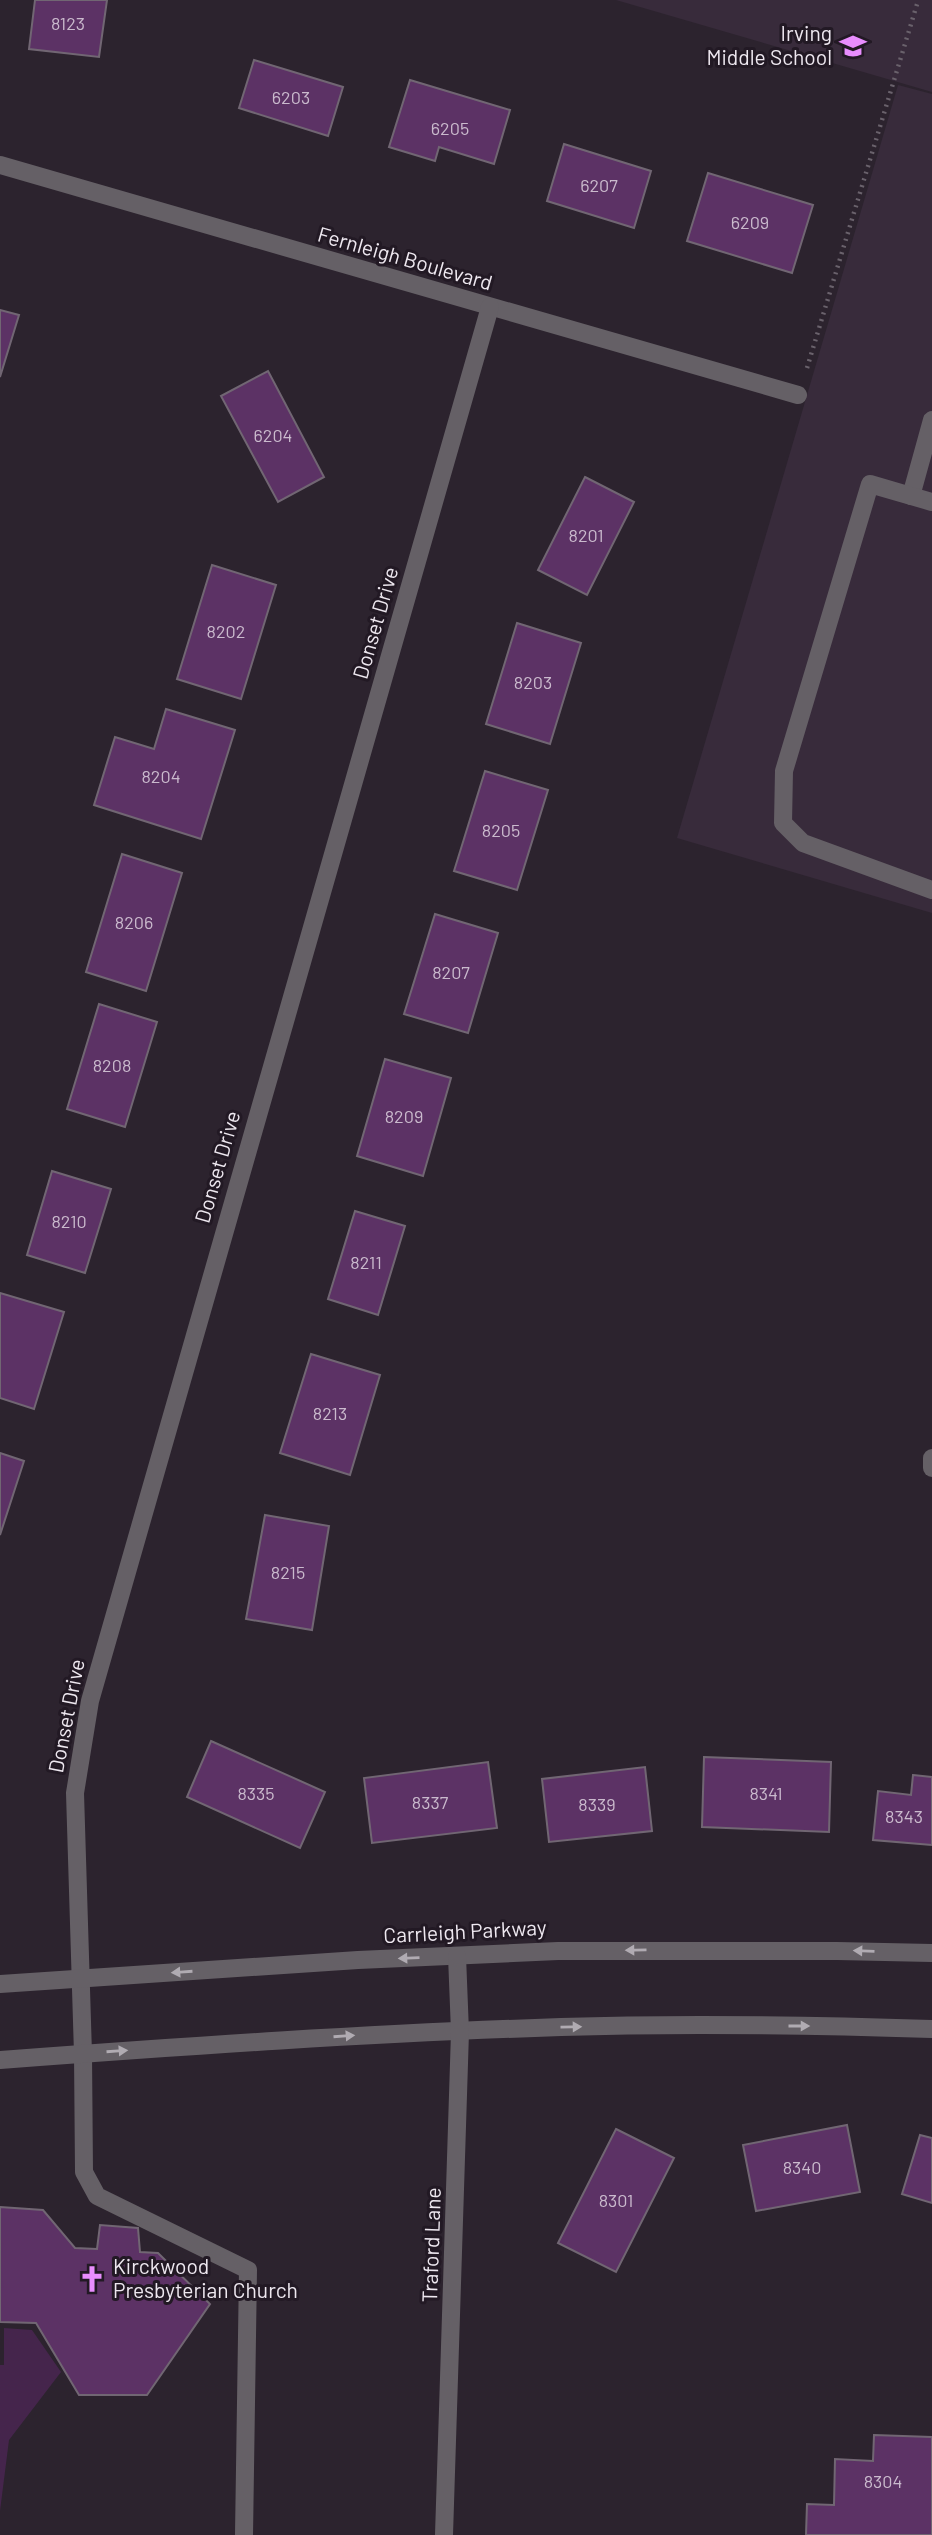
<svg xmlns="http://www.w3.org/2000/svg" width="932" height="2535" font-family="Barlow,sans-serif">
	<rect width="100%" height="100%" fill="#2c232e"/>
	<!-- built -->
	<g fill="#382b3b">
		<path d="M616 0H932V92Z"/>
		<path d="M898 85 932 94V913L677 838Z"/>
	</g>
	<!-- green -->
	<path fill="#45254c" d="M4 2328 32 2330 61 2372 9 2440 0 2511V2365H4Z"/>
	<!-- building -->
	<g fill="#5c3265" stroke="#716673" stroke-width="2">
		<path d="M35 0H107L99 57 29 49Z"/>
		<path d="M254 60 343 87 328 136 239 108Z"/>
		<path d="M410 80 510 110 494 164 439 147 435 161 389 147Z"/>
		<path d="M564 144 651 171 634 228 547 201Z"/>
		<path d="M708 173 813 205 792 273 687 241Z"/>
		<path d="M0 310 19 315 0 377Z"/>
		<path d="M268 371 324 477 278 502 221 396Z"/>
		<path d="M585 477 634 502 587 595 538 570Z"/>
		<path d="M212 565 276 585 241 699 177 679Z"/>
		<path d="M517 623 581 643 550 744 486 724Z"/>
		<path d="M166 709 235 730 201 839 94 805 115 737 154 749Z"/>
		<path d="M485 771 548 790 517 890 454 871Z"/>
		<path d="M122 854 182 873 146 991 86 972Z"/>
		<path d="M435 914 498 933 468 1033 404 1014Z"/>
		<path d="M99 1004 157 1022 125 1127 67 1109Z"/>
		<path d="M385 1059 451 1078 423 1176 357 1156Z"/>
		<path d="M52 1171 111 1189 85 1273 27 1255Z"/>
		<path d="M355 1211 405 1226 378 1315 328 1299Z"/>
		<path d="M0 1293 64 1312 34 1409 0 1398Z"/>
		<path d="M311 1354 380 1375 350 1475 280 1453Z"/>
		<path d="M0 1453 24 1461 0 1535Z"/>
		<path d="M265 1515 329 1526 312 1630 246 1619Z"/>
		<path d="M211 1741 325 1792 300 1848 187 1797Z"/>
		<path d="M704 1757 831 1762 829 1832 702 1827Z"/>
		<path d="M488 1762 497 1828 372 1843 364 1778Z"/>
		<path d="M645 1767 652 1831 549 1842 542 1779Z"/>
		<path d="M913 1775 932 1777V1845L873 1840 878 1791 911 1795Z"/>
		<path d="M847 2125 860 2192 756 2211 743 2145Z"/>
		<path d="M616 2129 674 2158 616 2272 558 2243Z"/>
		<path d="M920 2135 932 2138V2203L902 2194Z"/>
		<path d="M0 2207 43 2210 75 2248 97 2249 100 2225 138 2228 140 2252 158 2253 210 2304 147 2395H79L36 2323 0 2322Z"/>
		<path d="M874 2435 932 2437V2535H806L807 2504 834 2505 835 2459 873 2461Z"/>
	</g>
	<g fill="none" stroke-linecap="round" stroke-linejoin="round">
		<!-- path -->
		<path stroke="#6a626c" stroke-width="4.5" stroke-dasharray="2 5" stroke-linecap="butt" d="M807 368 918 1"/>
		<!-- service -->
		<g stroke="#656066" stroke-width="18">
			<path d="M911 496 932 420"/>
			<path d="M932 502 870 484 784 771 783 823 803 843 932 890"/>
			<path d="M932 1458V1468"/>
			<path d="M83 2054 84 2172 97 2196 248 2270 244 2535"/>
		</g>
		<!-- minor -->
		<g stroke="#656066" stroke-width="18">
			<path d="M0 165 798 395"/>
			<path d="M83 2054 75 1793 90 1701 490 307"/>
		</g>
		<!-- tertiary -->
		<g stroke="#656066" stroke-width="18">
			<path d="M0 1984 358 1960 558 1951H837L932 1953"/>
			<path d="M0 2060C187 2046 374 2033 561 2027 684 2023 808 2025 932 2029"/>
			<path d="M444 2535 460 2032 457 1956"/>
		</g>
	</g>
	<!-- one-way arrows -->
	<defs><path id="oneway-solid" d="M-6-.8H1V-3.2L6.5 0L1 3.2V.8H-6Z" transform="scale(1.75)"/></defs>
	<g fill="#b0abb2">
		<use href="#oneway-solid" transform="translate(636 1950) rotate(179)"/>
		<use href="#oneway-solid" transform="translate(864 1951) rotate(-178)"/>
		<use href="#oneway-solid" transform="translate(409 1958) rotate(178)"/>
		<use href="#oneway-solid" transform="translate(182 1972) rotate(176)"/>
		<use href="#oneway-solid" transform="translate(799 2026)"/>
		<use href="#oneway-solid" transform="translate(571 2027) rotate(-1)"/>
		<use href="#oneway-solid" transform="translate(344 2036) rotate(-4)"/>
		<use href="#oneway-solid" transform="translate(117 2051) rotate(-4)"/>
	</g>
	<!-- icons -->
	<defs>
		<symbol id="school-bare" viewBox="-9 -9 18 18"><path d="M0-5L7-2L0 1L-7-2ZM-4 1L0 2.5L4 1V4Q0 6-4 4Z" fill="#e98dfe" stroke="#221924" stroke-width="2.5" paint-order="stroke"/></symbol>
		<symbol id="church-bare" viewBox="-9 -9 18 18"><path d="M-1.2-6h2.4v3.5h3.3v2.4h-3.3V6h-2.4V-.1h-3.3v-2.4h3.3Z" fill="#e98dfe" stroke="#221924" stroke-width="2.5" paint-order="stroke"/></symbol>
	</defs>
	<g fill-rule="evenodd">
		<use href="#school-bare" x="834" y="27" width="38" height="38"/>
		<use href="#church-bare" x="73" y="2260" width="38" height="38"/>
	</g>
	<g text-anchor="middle" stroke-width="6" stroke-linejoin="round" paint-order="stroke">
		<!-- number labels -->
		<g font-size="18" fill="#cabacd">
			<text x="68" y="30">8123</text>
			<text x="291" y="104">6203</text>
			<text x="450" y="135">6205</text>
			<text x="599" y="192">6207</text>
			<text x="750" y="229">6209</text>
			<text x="273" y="442">6204</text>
			<text x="586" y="542">8201</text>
			<text x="226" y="638">8202</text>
			<text x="533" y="689">8203</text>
			<text x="161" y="783">8204</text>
			<text x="501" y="837">8205</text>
			<text x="134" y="929">8206</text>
			<text x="451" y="979">8207</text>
			<text x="112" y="1072">8208</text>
			<text x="404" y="1123">8209</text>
			<text x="69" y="1228">8210</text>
			<text x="366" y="1269">8211</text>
			<text x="330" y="1420">8213</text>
			<text x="288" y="1579">8215</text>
			<text x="256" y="1800">8335</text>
			<text x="766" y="1800">8341</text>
			<text x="430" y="1809">8337</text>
			<text x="597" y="1811">8339</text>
			<text x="904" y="1823">8343</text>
			<text x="802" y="2174">8340</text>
			<text x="616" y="2207">8301</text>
			<text x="883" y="2488">8304</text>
		</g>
		<!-- poi labels -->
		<g font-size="21" fill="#eee8f0" stroke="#221924" text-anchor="end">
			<text x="832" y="41">Irving<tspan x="832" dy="24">Middle School</tspan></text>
			<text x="113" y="2274" text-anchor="start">Kirckwood<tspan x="113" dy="24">Presbyterian Church</tspan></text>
		</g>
		<!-- street labels -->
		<g font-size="21" fill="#eee8f0" stroke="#221924">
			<text transform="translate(405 259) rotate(16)" y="7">Fernleigh Boulevard</text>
			<text transform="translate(376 623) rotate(-74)" y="7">Donset Drive</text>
			<text transform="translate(218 1167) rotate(-74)" y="7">Donset Drive</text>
			<text transform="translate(67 1716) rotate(-79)" y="7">Donset Drive</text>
			<text transform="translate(465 1932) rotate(-3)" y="7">Carrleigh Parkway</text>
			<text transform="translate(432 2245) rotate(-88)" y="7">Traford Lane</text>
		</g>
	</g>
</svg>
